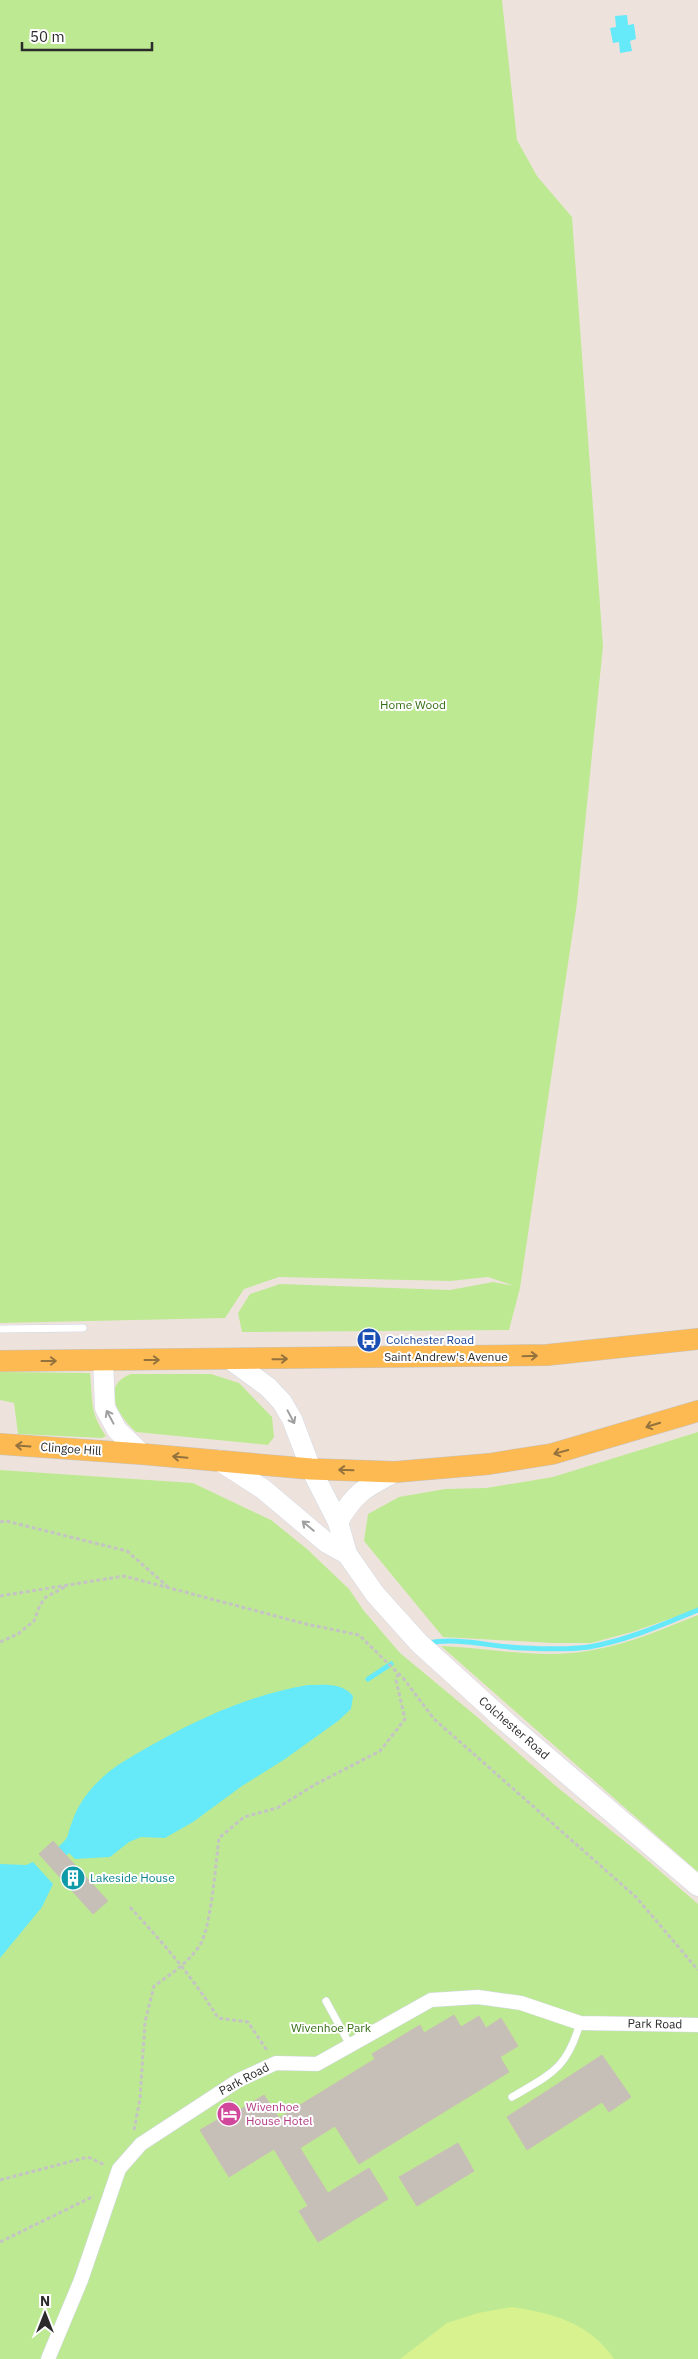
<svg xmlns="http://www.w3.org/2000/svg" width="698" height="2359" font-family="'IBM Plex Sans',sans-serif">
	<rect width="100%" height="100%" fill="#eee3dc"/>
	<!-- green -->
	<g fill="#bee993">
		<path d="M0 0H502L517 140 537 176 572 217 603 646 577 903 520 1288 509 1330 242 1332 238 1313 250 1294 280 1284 450 1290 493 1282 514 1286 488 1277 450 1281 279 1277 244 1289 225 1318 0 1323Z"/>
		<path d="M0 1372 90 1373C93 1400 89 1412 106 1436L102 1438 18 1434 14 1403 0 1400Z"/>
		<path d="M131 1374H211L239 1383 272 1417 274 1437 268 1445 136 1432C119 1417 99 1386 131 1374Z"/>
		<path d="M698 1432V1609L632 1632 591 1643H553L443 1637 364 1541 368 1514 399 1497 445 1489 486 1488 553 1477Z"/>
		<path d="M0 1470 193 1483 271 1520 307 1549 349 1589 364 1611 400 1653 476 1716 557 1787 639 1853 698 1904V2359H0Z"/>
		<path d="M698 1615V1872L441 1646C491 1648 543 1660 593 1650 629 1644 665 1628 698 1615Z"/>
	</g>
	<!-- pitch -->
	<path fill="#d7f28e" d="M512 2307C552 2313 590 2323 614 2359H400L447 2323 478 2313Z"/>
	<!-- water -->
	<g fill="#66e9f9">
		<path d="M627 15 628 25 634 24 636 39 630 41 632 51 620 53 619 42 613 43 610 28 616 27 615 16Z"/>
		<path d="M308 1685C324 1685 342 1682 353 1696L351 1709 338 1721 285 1759 242 1786 193 1822 165 1838 141 1837 129 1842 110 1857 75 1859 69 1853 65 1857 57 1848C71 1836 66 1837 72 1822 80 1798 98 1779 118 1765 176 1729 241 1696 308 1685Z"/>
		<path d="M33 1862 53 1884 42 1907 0 1958V1864L26 1865Z"/>
	</g>
	<g fill="none" stroke-linecap="round" stroke-linejoin="round">
		<!-- stream -->
		<g stroke="#66e9f9" stroke-width="5">
			<path d="M428 1643C458 1637 492 1647 523 1648 544 1649 568 1650 589 1647 626 1641 664 1624 698 1610"/>
			<path d="M368 1679 391 1664"/>
		</g>
	</g>
	<!-- building -->
	<g fill="#c6bfb7" stroke="#cabfb5">
		<path d="M53 1841 108 1901 93 1914 39 1854Z"/>
		<path d="M454 2015 461 2027 479 2016 486 2028 501 2018 518 2046 500 2057 509 2072 359 2164 335 2126 300 2148 328 2193 369 2168 388 2199 318 2242 299 2211 308 2206 274 2149 229 2177 200 2130 224 2116 219 2107 231 2100 238 2111 264 2095 279 2118 375 2059 372 2054 420 2025 424 2033Z"/>
		<path d="M602 2055 631 2097 609 2112 602 2102 527 2150 507 2117Z"/>
		<path d="M458 2143 474 2171 417 2206 399 2177Z"/>
	</g>
	<g fill="none" stroke-linecap="round" stroke-linejoin="round">
		<defs>
			<g id="service">
				<path d="M0 1329 83 1328"/>
				<path d="M326 2001 350 2045"/>
				<path d="M512 2097C551 2074 567 2069 580 2023"/>
			</g>
			<path id="minor" d="M48 2359 81 2280 119 2169 141 2144 239 2080 276 2063 317 2064 431 2000 478 1997 521 2003 580 2023 698 2025"/>
			<g id="secondary">
				<path d="M103 1360 105 1408 117 1430 142 1454"/>
				<path d="M231 1360 268 1387 282 1402 292 1419 311 1469 338 1522 347 1554 375 1594 419 1643 506 1722 698 1886"/>
				<path d="M218 1460 263 1489 327 1543 347 1554"/>
				<path d="M338 1522C355 1492 366 1487 395 1472"/>
			</g>
			<g id="primary">
				<path d="M0 1361 547 1355 698 1339"/>
				<path d="M0 1444 142 1454 311 1469 395 1472 489 1464 552 1454 698 1411"/>
			</g>
		</defs>
		<!-- service casing -->
		<use href="#service" stroke="#d1d8e5" stroke-width="8"/>
		<!-- minor casing -->
		<use href="#minor" stroke="#d1d8e5" stroke-width="15"/>
		<!-- secondary casing -->
		<use href="#secondary" stroke="#d1d8e5" stroke-width="21"/>
		<!-- primary casing -->
		<use href="#primary" stroke="#c4c4c4" stroke-width="22"/>
		<!-- path -->
		<g stroke="#c4c4c4" stroke-width="3" stroke-dasharray="4 2.5" stroke-linecap="butt">
			<path d="M0 1522 6 1521 127 1551 167 1586"/>
			<path d="M0 1596 124 1576 306 1624 359 1635 404 1679 434 1719 636 1897 698 1970"/>
			<path d="M0 1642 18 1634 34 1621 40 1605 46 1597 65 1587"/>
			<path d="M130 1907C162 1942 193 1977 218 2018L248 2022 268 2052"/>
			<path d="M134 2130 140 2099 145 2022 154 1986C171 1974 188 1963 200 1945 211 1928 216 1861 219 1838L244 1817 277 1808 316 1784 380 1751 405 1719 396 1680 398 1674"/>
			<path d="M0 2180 88 2157 105 2165"/>
			<path d="M0 2242 94 2196"/>
		</g>
		<!-- service -->
		<use href="#service" stroke="#fff" stroke-width="7"/>
		<!-- minor -->
		<use href="#minor" stroke="#fff" stroke-width="14"/>
		<!-- secondary -->
		<use href="#secondary" stroke="#fff" stroke-width="20"/>
		<!-- primary -->
		<use href="#primary" stroke="#fdba52" stroke-width="21"/>
	</g>
	<!-- one-way arrows -->
	<defs><path id="oneway-shaft" d="M-6 0H5M1.5-3L5.5 0L1.5 3" fill="none" stroke-width="1.6" stroke-linecap="round" stroke-linejoin="round" transform="scale(1.25)"/></defs>
	<g stroke="#94723e">
		<use href="#oneway-shaft" transform="translate(530 1356) rotate(-2)"/>
		<use href="#oneway-shaft" transform="translate(280 1359) rotate(-1)"/>
		<use href="#oneway-shaft" transform="translate(152 1360)"/>
		<use href="#oneway-shaft" transform="translate(49 1361)"/>
		<use href="#oneway-shaft" transform="translate(653 1425) rotate(163)"/>
		<use href="#oneway-shaft" transform="translate(23 1446) rotate(-176)"/>
		<use href="#oneway-shaft" transform="translate(561 1452) rotate(165)"/>
		<use href="#oneway-shaft" transform="translate(180 1457) rotate(-175)"/>
		<use href="#oneway-shaft" transform="translate(346 1470) rotate(-178)"/>
	</g>
	<g stroke="#a0a0a0">
		<use href="#oneway-shaft" transform="translate(110 1417) rotate(-118)"/>
		<use href="#oneway-shaft" transform="translate(291 1417) rotate(62)"/>
		<use href="#oneway-shaft" transform="translate(308 1526) rotate(-140)"/>
	</g>
	<!-- icons -->
	<defs>
		<symbol id="bus-disc" viewBox="-11 -11 22 22"><circle r="9.5" fill="#1a4fb4" stroke="#fff"/><path d="M-5-6H5V4H4V6H2V4H-2V6H-4V4H-5ZM-3.5-4V0h7V-4ZM-3.5 1.2v1.5H-2V1.2ZM2 1.2v1.5H3.5V1.2Z" fill="#fff"/></symbol>
		<symbol id="building-disc" viewBox="-11 -11 22 22"><circle r="9.5" fill="#0f9aa8" stroke="#fff"/><path d="M-4-6H4V6H1V3H-1V6H-4ZM-2.5-4.3h1.7v1.8h-1.7ZM.8-4.3h1.7v1.8H.8ZM-2.5-1h1.7V.8h-1.7ZM.8-1h1.7V.8H.8Z" fill="#fff"/></symbol>
		<symbol id="hotel-disc" viewBox="-11 -11 22 22"><circle r="9.5" fill="#d1479c" stroke="#fff"/><path d="M-6-4.5h1.5V1H6V5H4.5V3h-9V5H-6ZM-4 0a1.8 1.8 0 1 1 3.6 0ZM.5 0V-2.5h3Q6-2.5 6 0Z" fill="#fff"/></symbol>
	</defs>
	<g fill-rule="evenodd">
		<use href="#bus-disc" x="355" y="1326" width="28" height="28"/>
		<use href="#building-disc" x="59" y="1864" width="28" height="28"/>
		<use href="#hotel-disc" x="215" y="2100" width="28" height="28"/>
	</g>
	<g text-anchor="middle" stroke-width="4" stroke-linejoin="round" paint-order="stroke">
		<!-- park labels -->
		<g font-size="12" fill="#356f14" stroke="#fff">
			<text x="413" y="709">Home Wood</text>
			<text x="331" y="2032">Wivenhoe Park</text>
		</g>
		<!-- transit labels -->
		<g font-size="12" fill="#164399" stroke="#fff" text-anchor="start">
			<text x="386" y="1344">Colchester Road</text>
		</g>
		<!-- street labels -->
		<g font-size="12" fill="#2b2b2b" stroke="#fff">
			<text x="446" y="1361">Saint Andrew's Avenue</text>
			<text transform="translate(71 1449) rotate(4)" y="4">Clingoe Hill</text>
			<text transform="translate(514 1728) rotate(41)" y="4">Colchester Road</text>
			<text transform="translate(655 2024) rotate(1)" y="4">Park Road</text>
			<text transform="translate(244 2079) rotate(-28)" y="4">Park Road</text>
		</g>
		<!-- culture labels -->
		<g font-size="12" fill="#0d838f" stroke="#fff" text-anchor="start">
			<text x="90" y="1882">Lakeside House</text>
		</g>
		<!-- hotel labels -->
		<g font-size="12" fill="#b23c85" stroke="#fff" text-anchor="start">
			<text x="246" y="2111">Wivenhoe<tspan x="246" dy="14">House Hotel</tspan></text>
		</g>
	</g>
	<!-- north arrow -->
	<g transform="translate(45 2314)" stroke="#ffffff" stroke-width="4" paint-order="stroke">
	<path d="M0-4L9 19L0 12L-9 19Z" fill="#2b2b2b"/>
	<text y="-8" font-size="14" font-weight="bold" text-anchor="middle" fill="#2b2b2b">N</text>
	</g>
	<!-- scale -->
	<path d="M22 42v8h130v-8" fill="none" stroke="#2b2b2b" stroke-width="2.5"/>
	<text x="30" y="42" font-size="15" fill="#2b2b2b" stroke="#ffffff" stroke-width="4" paint-order="stroke">50 m</text>
</svg>
